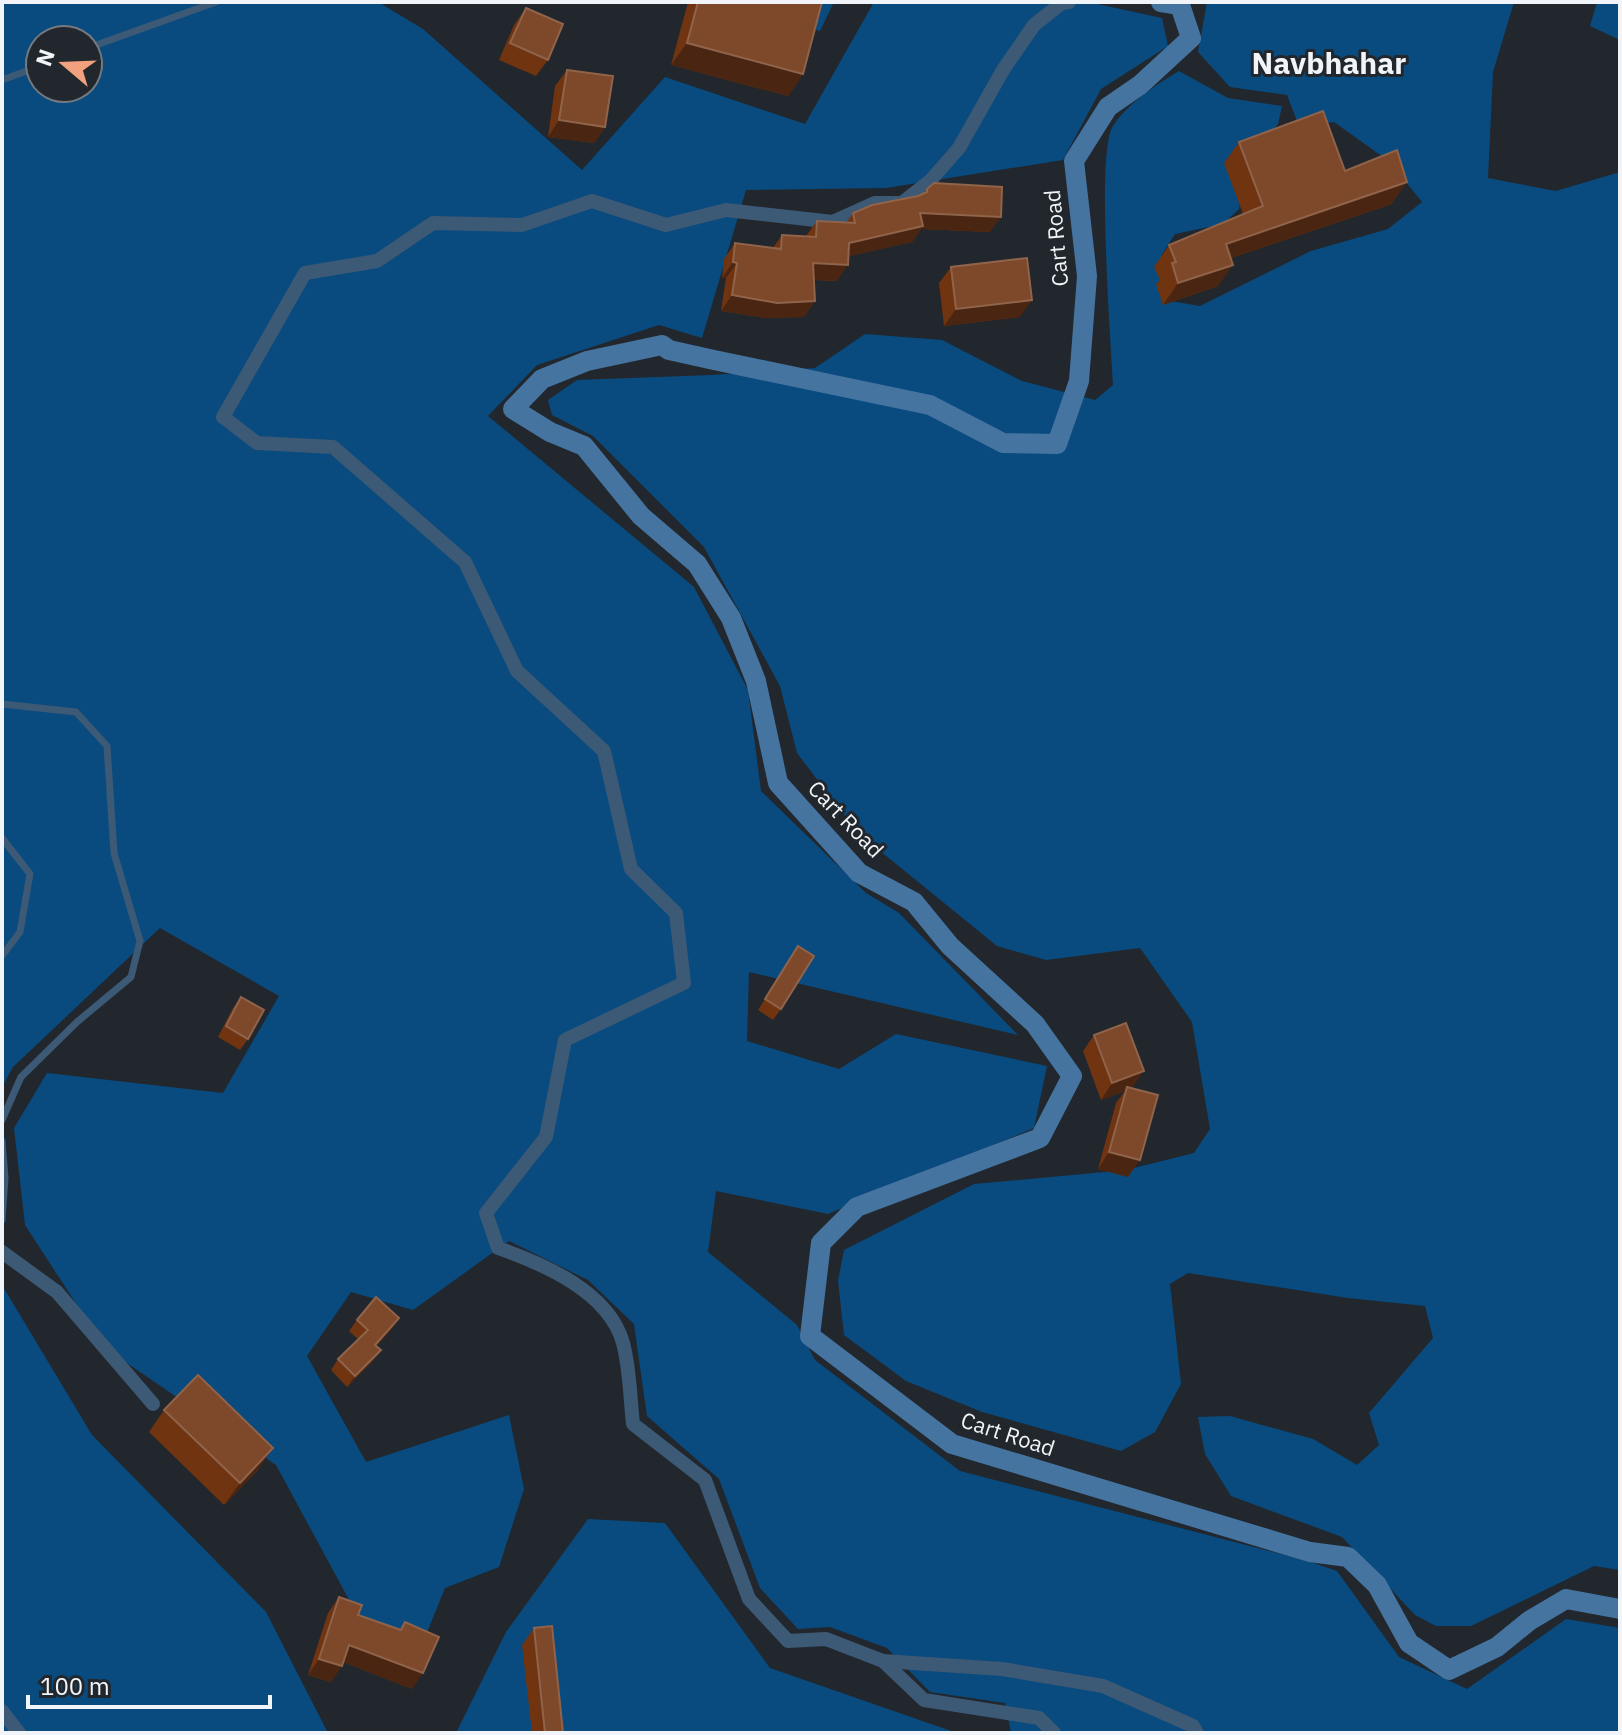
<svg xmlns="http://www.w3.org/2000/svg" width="1622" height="1735" font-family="'IBM Plex Sans',sans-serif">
	<rect width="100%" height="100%" fill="#21272d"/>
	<!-- green -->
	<g fill="#094b7f" fill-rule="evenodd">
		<path d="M2 2H378L423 29 582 170 665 77 805 124 874 2H1088L1162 18 1168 46 1101 89 1063 160 886 188 746 190 702 338 659 325 537 365 488 416 694 587 748 690 761 791 866 893 899 913 1018 1035 749 972 747 1041 839 1069 896 1034 1047 1066 1034 1128 828 1214 716 1191 708 1252 797 1325 815 1360 960 1471 1308 1561 1337 1571 1399 1657 1467 1689 1566 1619 1620 1628V1733H1011L1005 1703 930 1692 887 1648 830 1627 798 1629 760 1588 719 1479 647 1416 634 1324 588 1280 509 1241 413 1310 351 1292 307 1356 366 1462 509 1415 524 1489 499 1567 445 1588 426 1635 360 1620 276 1465 105 1348 25 1225 14 1128 47 1073 223 1093 279 996 160 928 13 1067 2 1087ZM40 40H88V88H40Z"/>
		<path d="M734 2H834L820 31Z"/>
		<path d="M1207 2H1514L1493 72 1488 178 1556 191 1620 172V1570L1594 1566 1471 1626H1436L1415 1615 1342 1537 1231 1496 1205 1454 1198 1417 1230 1416 1313 1439 1357 1465 1379 1445 1369 1413 1433 1338 1425 1306 1348 1298 1188 1273 1170 1284 1181 1384 1155 1432 1121 1451 982 1412 906 1381 844 1335 838 1281 844 1250 974 1184 1126 1170 1194 1153 1210 1129 1192 1022 1140 948 1046 960 997 946 858 833 797 753 780 686 704 547 593 436 552 415 548 400 577 380 712 375 815 368 865 334 942 340 1022 381 1095 400 1113 385C1111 343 1096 152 1113 126 1127 104 1157 84 1179 71L1228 98 1282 106 1278 124 1247 161 1239 209 1223 224 1175 234 1161 256 1170 301 1200 306 1311 251 1388 229 1422 202 1390 162 1334 122 1299 126 1287 95 1230 87 1198 52Z"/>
		<path d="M1597 2H1620V40L1590 26Z"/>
		<path d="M2 1285 92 1435 266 1612 328 1733H2Z"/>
		<path d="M588 1519 665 1523 770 1668 957 1733H456L506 1632Z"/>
	</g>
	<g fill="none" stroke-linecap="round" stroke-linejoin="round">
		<!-- lane -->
		<g stroke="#3c5975" stroke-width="7">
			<path d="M88 48 216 2"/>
			<path d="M2 80 40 66"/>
			<path d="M2 704 76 712 107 746 114 853 140 941 131 977 77 1022 21 1077 2 1120"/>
			<path d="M2 838 30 874 20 932 2 956"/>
			<path d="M2 1141 5 1178 2 1220"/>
		</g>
		<!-- street -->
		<g stroke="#3c5975" stroke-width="14">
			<path d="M2 1252 57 1292 153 1404"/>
			<path d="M883 1661 1002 1669 1103 1686 1193 1726 1197 1733"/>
			<path d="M2 1711 19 1733"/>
			<path d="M1054 1733 1039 1718 924 1700 883 1661 826 1639 788 1641 749 1599 705 1480 633 1424C630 1398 630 1369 623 1343 609 1292 544 1264 498 1248L486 1213 546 1137 565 1040 684 983 676 913 631 869 604 751 517 671 465 562 333 447 257 443 223 417 305 273 377 261 433 223 522 225 592 201 666 225 726 210 833 222 875 203H902L930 181 959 148 1003 70 1034 25 1062 3 1069 2"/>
		</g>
		<!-- secondary -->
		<path stroke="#4574a1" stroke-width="20" d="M1161 2 1180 5 1191 38 1140 85 1108 107 1074 161 1087 276 1079 381 1057 444 1003 443 930 405 714 360 669 350 662 345 587 361 542 379 513 409 550 432 584 446 641 516 697 564 731 618 756 681 778 783 859 873 914 902 950 946 1035 1024 1072 1076 1040 1138 857 1207 821 1243 810 1336 952 1444 1310 1552 1348 1557 1377 1585 1409 1643 1449 1670 1497 1647 1529 1621 1566 1599 1620 1609"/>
	</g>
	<!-- wall -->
	<g fill="#703411">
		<path d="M688 2H822L803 74 788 96 671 65Z"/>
		<path d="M526 8 548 60 536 76 499 60 514 25Z"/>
		<path d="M567 70 605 127 594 143 548 137 555 86Z"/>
		<path d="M1239 142 1345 171 1392 204 1231 258 1218 286 1163 305 1156 284 1160 280 1154 267 1169 245 1243 214 1224 163Z"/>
		<path d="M927 189 990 232 921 229 912 242 848 256 837 281 814 280 815 301 804 317 766 318 721 311 726 278H722L724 259 735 243 773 248 782 235 806 236 817 221 846 223 853 213 918 196 924 194Z"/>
		<path d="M951 267 1020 317 944 326 939 283Z"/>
		<path d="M798 946 781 1009 773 1020 758 1010Z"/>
		<path d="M241 997 248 1039 240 1050 218 1037 233 1008Z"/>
		<path d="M1094 1035 1132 1088 1128 1177 1098 1169 1116 1103 1125 1091 1101 1100 1083 1051Z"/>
		<path d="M399 1318 376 1346 381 1350 373 1361 347 1387 331 1370 338 1359 358 1339 349 1331 357 1320Z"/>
		<path d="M164 1410 258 1470 224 1505 149 1432Z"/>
		<path d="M339 1597 358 1615 400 1629 405 1622 412 1689 343 1662 331 1682 308 1675 328 1613Z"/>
		<path d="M534 1628 563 1733H532L522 1645Z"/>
	</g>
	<!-- shaded-wall -->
	<g fill="#4a2612">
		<path d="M687 43 803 74 788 96 671 65Z"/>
		<path d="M559 120 605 127 594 143 548 137Z"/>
		<path d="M1407 182 1392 204 1211 265 1226 244Z"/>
		<path d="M920 213 1001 217 990 232 921 229 912 242 838 259 849 243Z"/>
		<path d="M733 262 737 263 726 278H722Z"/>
		<path d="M813 263 848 265 837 281 802 279Z"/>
		<path d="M1233 265 1218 286 1163 305 1178 283Z"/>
		<path d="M732 295 815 301 804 317 766 318 721 311Z"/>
		<path d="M1032 300 1020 317 944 326 956 309Z"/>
		<path d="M1144 1071 1132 1088 1127 1087 1125 1091 1101 1100 1112 1083Z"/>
		<path d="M1109 1152 1140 1160 1128 1177 1098 1169Z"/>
		<path d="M399 1318 392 1329 368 1356 375 1345Z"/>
		<path d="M381 1350 373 1361 347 1387 355 1376Z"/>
		<path d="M273 1448 258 1470 224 1505 240 1483Z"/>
		<path d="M349 1645 423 1673 412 1689 338 1660Z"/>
		<path d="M319 1659 342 1666 331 1682 308 1675Z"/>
	</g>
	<!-- building -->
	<g fill="#7e482a" stroke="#90634b" stroke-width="2">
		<path d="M698 2H822L803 74 687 43Z"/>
		<path d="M526 8 563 24 548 60 510 43Z"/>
		<path d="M567 70 613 76 605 127 559 120Z"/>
		<path d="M1323 111 1345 171 1397 150 1407 182 1226 244 1233 265 1178 283 1172 263 1176 262 1169 245 1263 206 1239 142Z"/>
		<path d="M934 183 1002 187 1001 217 920 213 923 226 849 243 848 265 813 263 815 301 777 303 732 295 737 263 733 262 735 243 781 249 782 235 816 237 817 221 855 223 853 213 872 205 918 196 927 192V189Z"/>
		<path d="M1027 258 1032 300 956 309 951 267Z"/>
		<path d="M798 946 814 956 781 1009 765 999Z"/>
		<path d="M241 997 264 1010 248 1039 226 1026Z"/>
		<path d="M1126 1023 1144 1071 1112 1083 1094 1035Z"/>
		<path d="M1127 1087 1158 1095 1140 1160 1109 1152Z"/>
		<path d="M376 1297 399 1318 375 1345 381 1350 355 1376 338 1359 368 1330 357 1320Z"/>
		<path d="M198 1375 273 1448 240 1483 164 1410Z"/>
		<path d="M339 1597 362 1605 358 1615 401 1630 405 1622 439 1637 423 1673 349 1645 342 1666 319 1659Z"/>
		<path d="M552 1626 563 1733H545L534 1628Z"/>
	</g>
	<g text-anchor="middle" stroke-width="6" stroke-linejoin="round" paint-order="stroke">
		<!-- street labels -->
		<g font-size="22" fill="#f1f5f9" stroke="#21272d">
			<text transform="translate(1056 238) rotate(-95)" y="8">Cart Road</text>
			<text transform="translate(846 819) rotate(46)" y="8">Cart Road</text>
			<text transform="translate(1008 1434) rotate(18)" y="8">Cart Road</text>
		</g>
		<!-- district labels -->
		<g font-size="30" font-weight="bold" fill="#f1f5f9" stroke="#21272d">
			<text x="1329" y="74">Navbhahar</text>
		</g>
	</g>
	<!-- border -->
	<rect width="1622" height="1735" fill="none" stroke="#f1f5f9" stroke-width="8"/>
	<!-- north arrow -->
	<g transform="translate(64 64) rotate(289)"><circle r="38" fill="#21272d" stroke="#74797f" stroke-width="2"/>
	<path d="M0-6L14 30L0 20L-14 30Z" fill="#f1a17d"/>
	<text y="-12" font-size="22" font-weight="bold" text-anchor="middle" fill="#f1f5f9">N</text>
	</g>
	<!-- scale -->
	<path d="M28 1695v12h242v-12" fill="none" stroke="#f1f5f9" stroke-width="4"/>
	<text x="40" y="1695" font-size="24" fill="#f1f5f9" stroke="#21272d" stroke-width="6" paint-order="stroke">100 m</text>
</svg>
